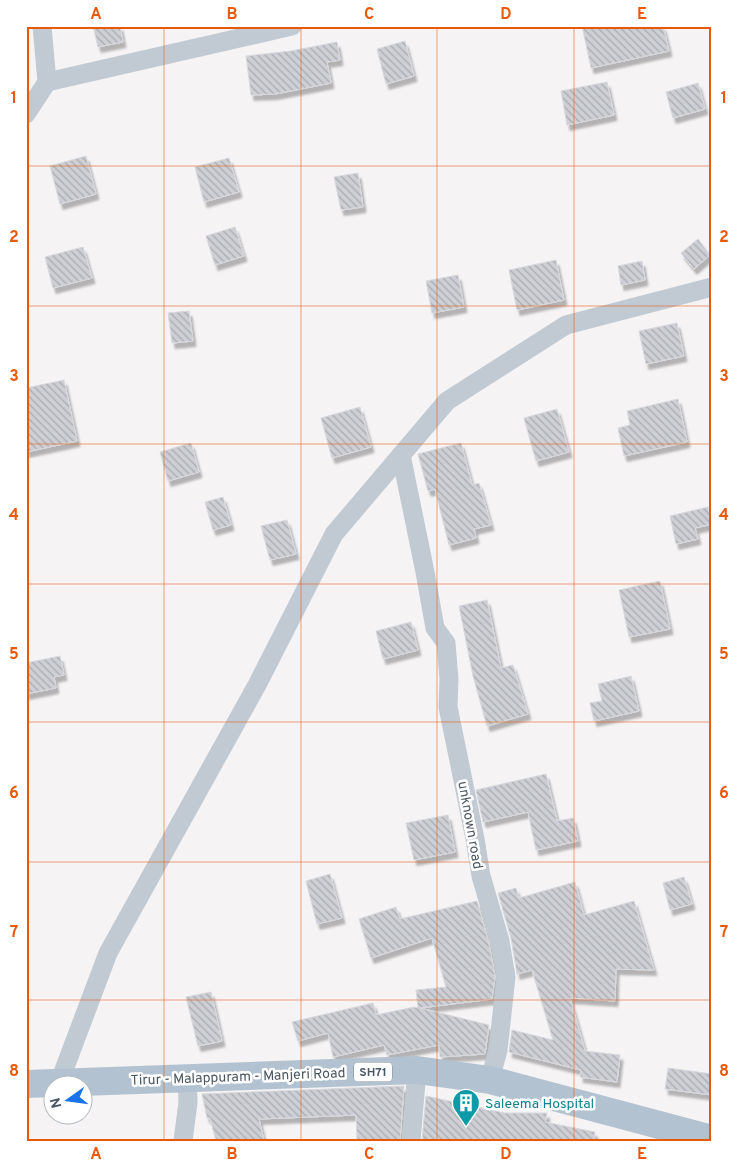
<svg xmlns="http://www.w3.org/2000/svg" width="738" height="1167" font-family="Overpass,sans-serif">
	<defs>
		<pattern id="building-back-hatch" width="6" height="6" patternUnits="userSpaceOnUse" patternTransform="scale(1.25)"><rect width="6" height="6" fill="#cdcfd5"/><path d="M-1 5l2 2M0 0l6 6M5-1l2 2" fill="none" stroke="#a8abb0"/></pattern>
		<filter id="shadow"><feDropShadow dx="3" dy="5.5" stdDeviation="1" flood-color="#0004"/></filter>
	</defs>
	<rect width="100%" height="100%" fill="#f5f3f3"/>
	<!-- building -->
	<g fill="url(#building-back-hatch)" stroke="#d7d9de" filter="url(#shadow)">
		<path d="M93 26H120L123 42 98 47Z"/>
		<path d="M582 26H663L669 51 591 68Z"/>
		<path d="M405 41 414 76 386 84 377 49Z"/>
		<path d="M337 42 340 60 327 62 331 83 275 94 251 95 246 56 291 51Z"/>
		<path d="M607 82 614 115 567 125 561 91Z"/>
		<path d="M698 83 705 109 673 118 666 92Z"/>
		<path d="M86 156 96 194 60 204 50 166Z"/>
		<path d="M229 158 239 192 204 202 195 167Z"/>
		<path d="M358 173 363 207 341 210 334 177Z"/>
		<path d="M235 227 244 256 215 265 206 236Z"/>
		<path d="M698 239 710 255 694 269 681 253Z"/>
		<path d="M83 247 92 278 53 288 45 257Z"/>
		<path d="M556 260 564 300 517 310 509 270Z"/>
		<path d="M642 261 645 280 621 285 618 266Z"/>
		<path d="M458 275 464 307 432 313 426 281Z"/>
		<path d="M189 311 193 341 172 343 168 313Z"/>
		<path d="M677 323 684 356 646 364 639 331Z"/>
		<path d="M64 380 77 441 26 452V388Z"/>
		<path d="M678 399 687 442 624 456 618 428 630 425 627 411Z"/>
		<path d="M360 407 371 447 332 458 321 418Z"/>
		<path d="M557 409 569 452 536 461 524 418Z"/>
		<path d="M191 443 199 472 168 481 160 452Z"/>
		<path d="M461 443 472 485 479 483 491 525 474 529 476 538 449 545 435 489 428 491 418 454Z"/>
		<path d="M223 497 231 525 213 530 205 502Z"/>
		<path d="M708 507 712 524 695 528 698 539 676 544 670 516Z"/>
		<path d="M287 520 296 554 270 560 261 526Z"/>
		<path d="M660 581 670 629 629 637 619 590Z"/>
		<path d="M487 600 501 668 513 665 528 714 487 726 473 676 459 606Z"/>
		<path d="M411 622 418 650 383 659 376 631Z"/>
		<path d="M60 656 64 675 54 677 56 688 26 694V663Z"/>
		<path d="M631 676 639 711 594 721 590 703 602 701 598 684Z"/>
		<path d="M546 774 557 821 573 818 578 841 536 850 528 812 483 822 476 790Z"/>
		<path d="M448 815 455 852 414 860 406 823Z"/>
		<path d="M330 874 342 918 317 924 306 881Z"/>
		<path d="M684 877 692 904 670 910 663 883Z"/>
		<path d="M575 882 584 915 634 901 654 970 616 969 615 1001 570 998 585 1051 620 1055 617 1082 580 1077 581 1070 509 1052 512 1030 553 1040 532 970 517 974 511 938 498 893 516 888 519 898Z"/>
		<path d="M477 901 489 944 495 977 492 999 420 1008 489 1025 485 1054 440 1057 439 1045 387 1055 384 1045 333 1057 328 1033 298 1041 292 1022 373 1003 376 1015 414 1007 418 1008 416 990 446 987 432 938 371 958 359 919 396 907 400 919Z"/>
		<path d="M211 992 222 1041 198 1046 186 997Z"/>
		<path d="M668 1068 712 1074V1095L665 1089Z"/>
		<path d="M404 1086 400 1141 357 1139 356 1115 259 1119 264 1141H216L210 1118H207L202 1094Z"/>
		<path d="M426 1096 505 1113H547L545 1122 595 1132 594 1141H422Z"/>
	</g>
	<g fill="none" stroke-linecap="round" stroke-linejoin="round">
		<!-- minor -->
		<g stroke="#c1cad2" stroke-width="19">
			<path d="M47 82 292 26"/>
			<path d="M26 114 47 82 42 26"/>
			<path d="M401 455 425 572 435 628 446 643 449 679 448 707 475 839 481 876 500 941 506 977 498 1050 490 1080"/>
			<path d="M59 1083 108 953 257 685 334 534 447 401 566 325 712 287"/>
			<path d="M183 1141 188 1102 187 1077"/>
			<path d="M411 1141 417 1070"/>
		</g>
		<!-- primary -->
		<path stroke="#b3c2d1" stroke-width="28" d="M26 1084 417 1070 490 1080 712 1139"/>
	</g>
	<!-- grid -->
	<path fill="none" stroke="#e8590c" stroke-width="1" stroke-opacity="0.55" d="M164 26V1141M301 26V1141M437 26V1141M574 26V1141M26 166H712M26 306H712M26 444H712M26 584H712M26 722H712M26 862H712M26 1000H712"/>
	<!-- icons -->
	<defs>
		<symbol id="building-pin" viewBox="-11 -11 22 30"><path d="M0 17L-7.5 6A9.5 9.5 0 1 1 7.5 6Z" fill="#0f9aa8" stroke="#fff"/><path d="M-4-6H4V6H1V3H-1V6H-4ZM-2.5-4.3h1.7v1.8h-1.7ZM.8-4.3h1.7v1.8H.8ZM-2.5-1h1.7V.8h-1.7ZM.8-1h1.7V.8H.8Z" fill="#fff"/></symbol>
	</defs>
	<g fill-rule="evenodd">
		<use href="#building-pin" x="450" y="1087" width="32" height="43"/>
	</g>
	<g text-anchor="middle" stroke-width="5" stroke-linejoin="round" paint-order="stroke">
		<!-- shield labels -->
		<rect fill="#fff" stroke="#808990" stroke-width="1" x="354" y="1062.5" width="38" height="19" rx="4"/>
		<g font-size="12" font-weight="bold" fill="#4a5661">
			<text x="373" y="1076">SH71</text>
		</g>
		<!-- street labels -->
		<g font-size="14" fill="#4a5661" stroke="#fff">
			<text transform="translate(471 825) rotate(80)" y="5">unknown road</text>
			<text transform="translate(238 1076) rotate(-2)" y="5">Tirur - Malappuram - Manjeri Road</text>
		</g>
		<!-- culture labels -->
		<g font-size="14" fill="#0d838f" stroke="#fff" text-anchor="start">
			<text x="485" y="1108">Saleema Hospital</text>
		</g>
	</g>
	<!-- border -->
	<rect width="738" height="1167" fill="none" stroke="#ffffff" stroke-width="55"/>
	<!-- north arrow -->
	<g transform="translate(68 1100) rotate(256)"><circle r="24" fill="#ffffff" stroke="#b7bbc0"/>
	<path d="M0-4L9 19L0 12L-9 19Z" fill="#1a73e8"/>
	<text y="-8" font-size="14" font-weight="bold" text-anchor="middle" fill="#4a5661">N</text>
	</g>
	<rect x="28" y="28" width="682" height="1112" fill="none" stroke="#e8590c" stroke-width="2"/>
	<g font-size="16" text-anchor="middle" font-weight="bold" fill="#e8590c">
		<text x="96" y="19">A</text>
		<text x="232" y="19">B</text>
		<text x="369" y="19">C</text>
		<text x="506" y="19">D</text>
		<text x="642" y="19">E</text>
		<text x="14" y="103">1</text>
		<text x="724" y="103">1</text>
		<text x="14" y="242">2</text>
		<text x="724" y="242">2</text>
		<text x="14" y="381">3</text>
		<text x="724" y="381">3</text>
		<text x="14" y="520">4</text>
		<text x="724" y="520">4</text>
		<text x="14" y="659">5</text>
		<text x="724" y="659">5</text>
		<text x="14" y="798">6</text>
		<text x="724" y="798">6</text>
		<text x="14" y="937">7</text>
		<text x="724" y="937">7</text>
		<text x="14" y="1076">8</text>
		<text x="724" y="1076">8</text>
		<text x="96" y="1159">A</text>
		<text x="232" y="1159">B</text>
		<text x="369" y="1159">C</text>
		<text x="506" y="1159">D</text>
		<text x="642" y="1159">E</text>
	</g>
</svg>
